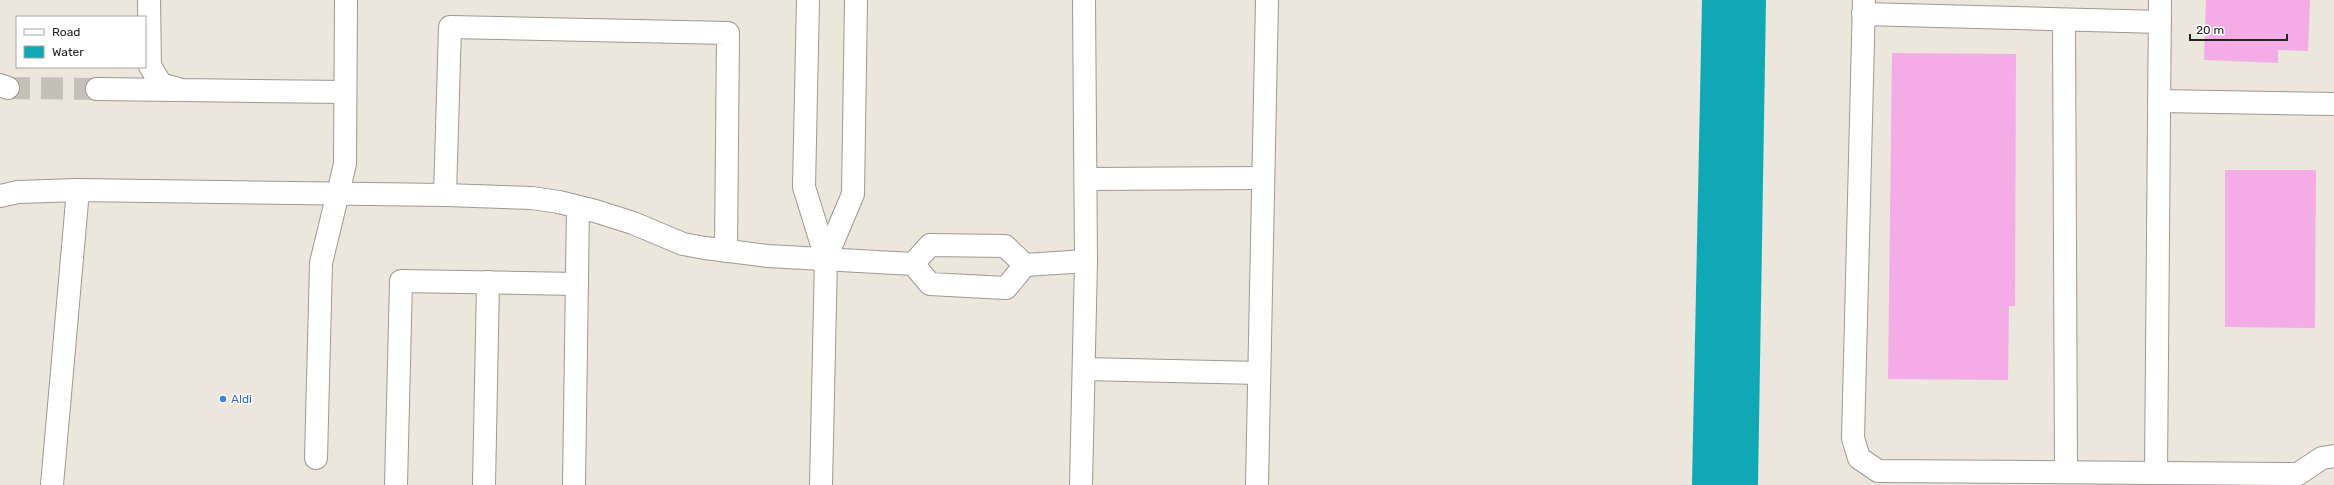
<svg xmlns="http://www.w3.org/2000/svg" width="2334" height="485" font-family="Rubik,sans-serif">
	<rect width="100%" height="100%" fill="#ebe7dd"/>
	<!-- water -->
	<path fill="#0fa8b4" d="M1702 0H1766L1758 485H1692Z"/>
	<!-- building -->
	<g fill="#f4ace6">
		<path d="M2206 0H2310L2308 51 2278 50V63L2204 60Z"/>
		<path d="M1892 53 2016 54 2015 306H2009L2008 380 1888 379Z"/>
		<path d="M2225 170H2316L2315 328 2225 327Z"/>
	</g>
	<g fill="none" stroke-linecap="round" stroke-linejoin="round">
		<!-- minor-tunnel -->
		<path stroke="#c3c0b7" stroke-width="22" stroke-dasharray="22 11" stroke-linecap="butt" d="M8 88 97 89"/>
		<defs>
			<g id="minor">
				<path d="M149 0 150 66 161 84 182 90 345 92"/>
				<path d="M808 0 804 187 826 258 821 485"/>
				<path d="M1864 0 1853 438 1859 458 1878 471 2298 474 2322 458 2334 456"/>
				<path d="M1863 14 2160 22"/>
				<path d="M2064 20 2066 471"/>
				<path d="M0 85 8 88"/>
				<path d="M97 89 176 90"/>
				<path d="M2159 101 2334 104"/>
				<path d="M1086 179 1263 178"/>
				<path d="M445 195 450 27 728 33 726 251"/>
				<path d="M0 196 18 192 78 190 445 195 532 198 559 202 595 211 633 223 683 244 705 248 768 256 913 264 930 284 1006 288 1025 265 1005 246 930 245 913 264"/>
				<path d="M826 258 853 194 856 0"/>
				<path d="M1025 265 1086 261"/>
				<path d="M1084 369 1259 373"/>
				<path d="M316 458 321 263 345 164 346 0"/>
				<path d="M2156 473 2160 0"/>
				<path d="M52 485 78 190"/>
				<path d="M396 485 401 281 577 284"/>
				<path d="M484 485 488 282"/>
				<path d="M574 485 578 207"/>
				<path d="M1081 485 1086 261 1084 0"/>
				<path d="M1257 485 1267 0"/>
			</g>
		</defs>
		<!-- minor casing -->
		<use href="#minor" stroke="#9e9990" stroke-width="24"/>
		<!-- minor -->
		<use href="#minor" stroke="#fff" stroke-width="22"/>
	</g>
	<!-- markers -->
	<circle fill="#3f7fe0" stroke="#fff" stroke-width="1.5" cx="223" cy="399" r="4"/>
	<g text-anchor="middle" stroke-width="3" stroke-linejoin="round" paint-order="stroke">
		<!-- shop labels -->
		<g font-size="12" fill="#366cbe" stroke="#fff" text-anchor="start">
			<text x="231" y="403">Aldi</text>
		</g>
	</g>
	<!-- legend -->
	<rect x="16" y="16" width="130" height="52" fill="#ffffff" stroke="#a8a7a6"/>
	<rect x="24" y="29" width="20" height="6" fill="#ffffff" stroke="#a8a7a6"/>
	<text x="52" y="36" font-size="12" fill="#252320">Road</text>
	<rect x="24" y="46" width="20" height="12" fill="#0fa8b4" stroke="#a8a7a6"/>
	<text x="52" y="56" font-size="12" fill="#252320">Water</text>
	<!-- scale -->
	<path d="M2190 34v6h97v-6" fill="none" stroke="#252320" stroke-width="2"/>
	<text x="2196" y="34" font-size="12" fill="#252320" stroke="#ffffff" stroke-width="3" paint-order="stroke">20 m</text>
</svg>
